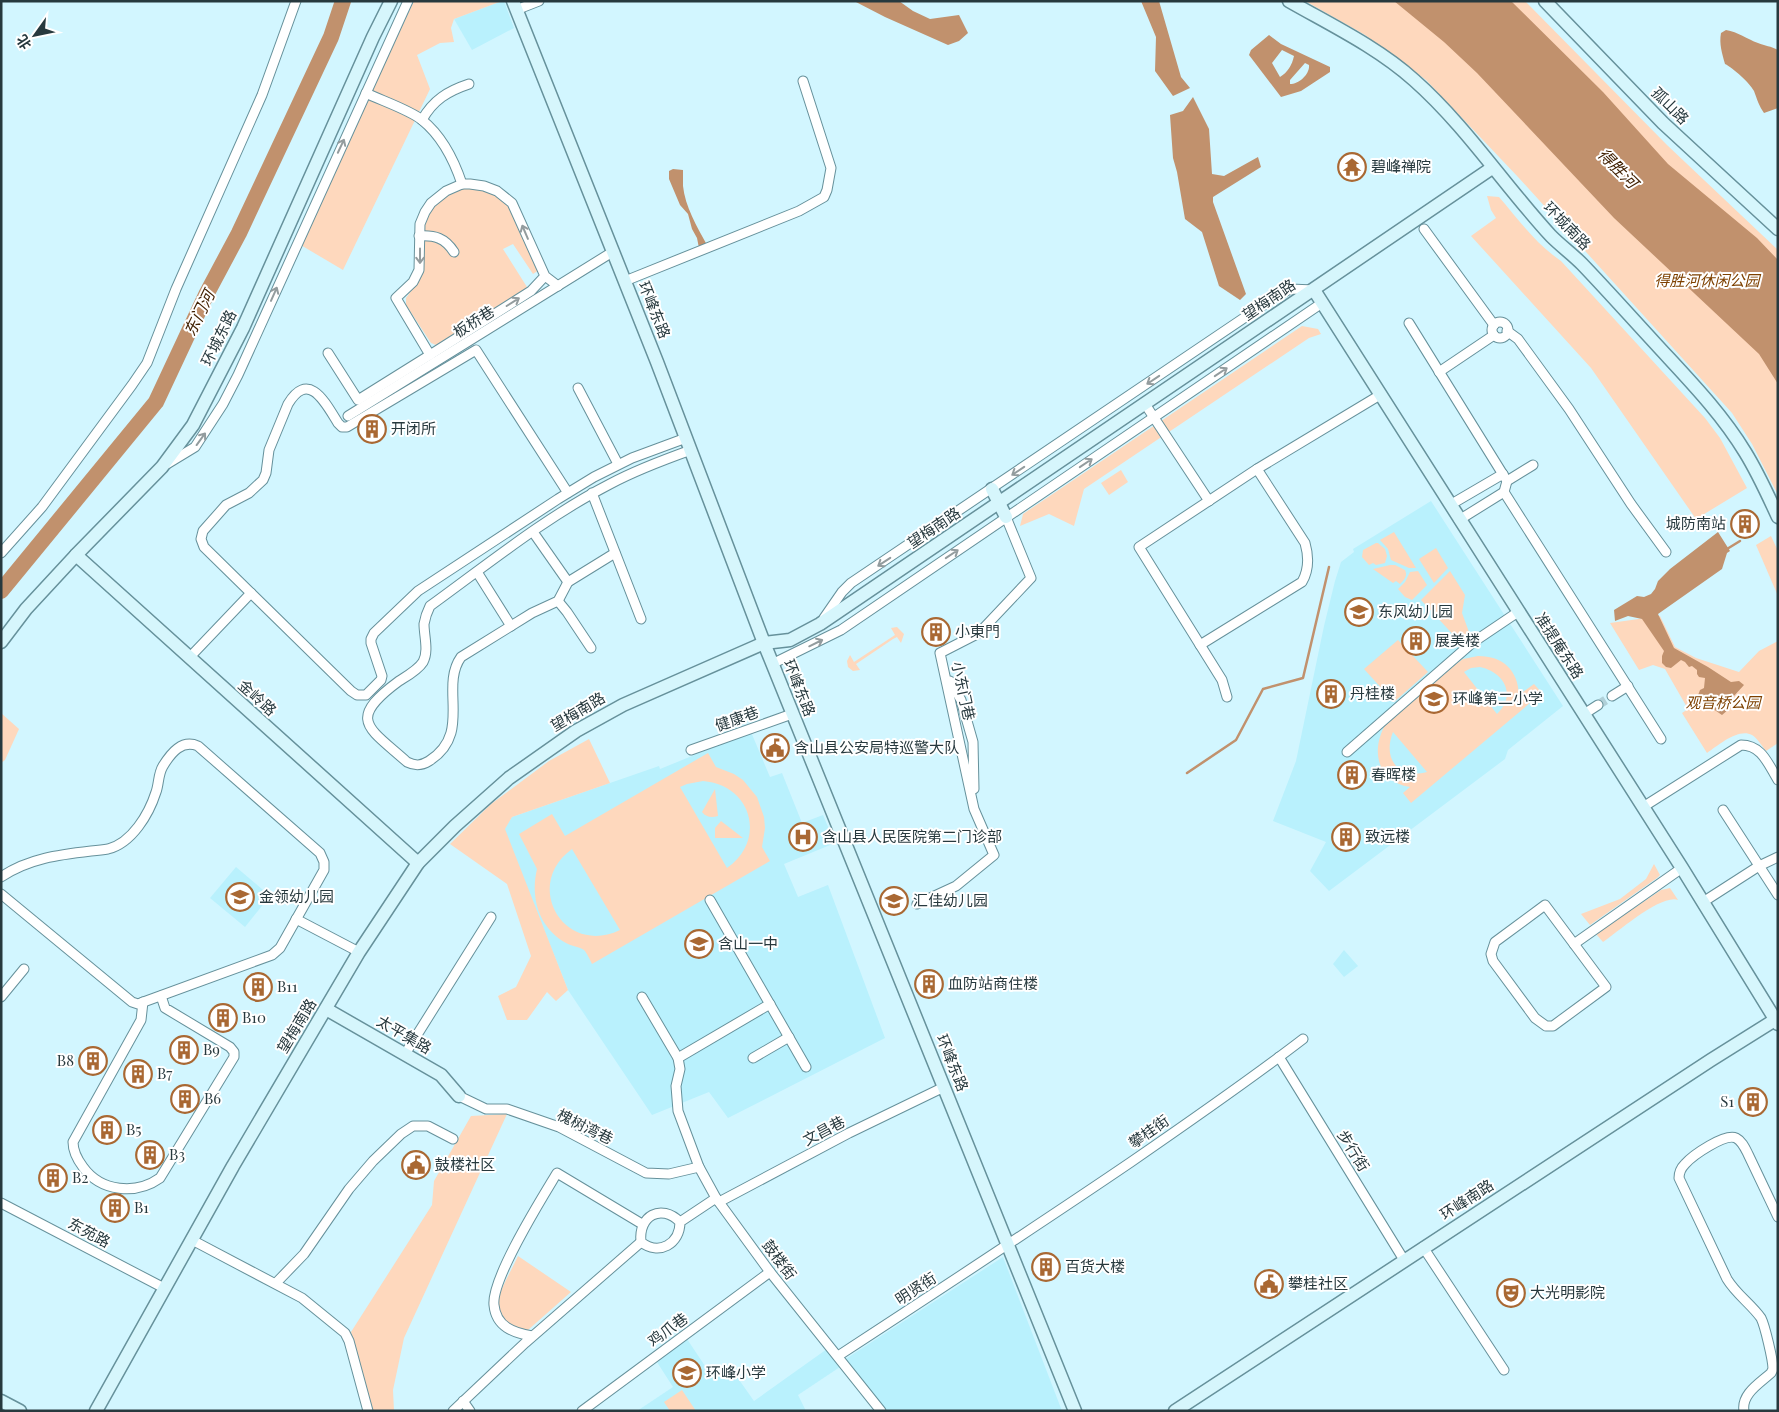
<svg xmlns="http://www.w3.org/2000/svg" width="1779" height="1412" font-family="'Playfair Display','Noto Sans SC',serif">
	<rect width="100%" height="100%" fill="#d2f6ff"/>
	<!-- built -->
	<g fill="#b9f1fd">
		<path d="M502 1H504L514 28 472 50 454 19Z"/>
		<path d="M1431 501 1563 706 1508 750 1505 759 1329 891 1310 871 1326 842 1273 821 1296 761 1324 626 1335 581 1341 562 1354 552 1353 549Z"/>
		<path d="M751 732 770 777 782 773 802 823 823 815 835 843 784 864 798 897 828 885 885 1038 728 1118 709 1092 652 1115 568 990 504 829 512 817 659 766 660 769Z"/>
		<path d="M236 867 270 896 245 927 210 898Z"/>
		<path d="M1344 950 1358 966 1344 977 1333 964Z"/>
		<path d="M1003 1257 1062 1411H885L844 1360Z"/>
		<path d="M687 1339 713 1378 730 1367 754 1401 827 1349 840 1367 798 1395 806 1411H637L673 1387 655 1359Z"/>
	</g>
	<!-- green -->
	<g fill="#fed8bd" fill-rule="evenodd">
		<path d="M414 1H502L454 19 451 28 454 42 440 43 417 55 430 89 343 270 299 244Z"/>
		<path d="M1305 1H1525L1667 145 1778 250V495L1752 444 1732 413 1518 177 1426 80 1365 35Z"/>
		<path d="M464 188 491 191 510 206 539 270 533 274 513 244 503 249 527 287 526 290 436 345 431 343 406 305V298L419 280 423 267V225L427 214 442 196Z"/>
		<path d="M1487 196 1499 197C1518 219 1536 244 1561 261L1705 418 1720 438 1747 488 1696 519 1591 368 1471 236 1496 218 1491 210Z"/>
		<path d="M1302 326 1318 329 1321 334 1309 338 1084 489 1074 526 1049 514 1020 526 1023 514Z"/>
		<path d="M1121 470 1128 482 1109 495 1101 483Z"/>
		<path d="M1394 532 1416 568H1409L1391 560 1388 549 1380 540Z"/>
		<path d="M1771 536 1778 551V596L1756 545Z"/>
		<path d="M1376 543H1378L1385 549 1387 556 1385 563 1376 565 1373 563 1369 565 1362 557 1363 550Z"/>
		<path d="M1436 548 1448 568 1434 583 1419 559Z"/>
		<path d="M1390 565H1395L1405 570C1408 576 1404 580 1400 584L1396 581 1393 583 1373 569Z"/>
		<path d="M1418 571 1427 585 1412 600 1405 597 1398 589 1405 582 1410 572Z"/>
		<path d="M1450 571 1465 595 1462 613 1469 632 1459 641 1421 600Z"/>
		<path d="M1660 616 1675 647 1696 658 1739 672 1759 651 1778 641V743L1766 751C1762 746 1757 738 1752 735 1738 728 1719 745 1707 753L1682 713 1688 709 1665 669 1653 665 1639 670 1610 623Z"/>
		<path d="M897 627 904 634 901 643 897 637 893 639 856 664 860 670 853 671 848 667 847 661 850 655 854 662 895 635 891 628Z"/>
		<path d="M1398 640 1428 672 1394 702 1364 669Z"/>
		<path d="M1478 656C1503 656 1518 670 1519 695L1534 684 1542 693 1411 803 1403 793 1410 787C1376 782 1370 748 1387 722L1456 664 1463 659ZM1480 667C1504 672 1517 695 1497 714L1464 672 1471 668ZM1393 732 1427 772C1399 780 1382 759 1393 732Z"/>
		<path d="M1 713 19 729 5 760 1 763Z"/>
		<path d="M589 739 610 783 512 817 505 829 568 990 556 1001 547 992 527 1020H507L498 996 516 987 531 956 507 884 450 844 491 804 549 761Z"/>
		<path d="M708 753 716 767 734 774 743 780 757 797 764 817 765 828 762 847 770 861 592 964C590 960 587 953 584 950 580 947 571 946 566 943 539 928 530 898 537 869L519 834 552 814 565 836ZM703 781C752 785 767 840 727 868L680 787 687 784ZM572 849 620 930C564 957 522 885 572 849Z"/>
		<path d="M715 789 718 816C711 818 706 817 702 812Z"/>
		<path d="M721 821 743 838H715V828Z"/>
		<path d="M1654 864 1660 875 1657 878 1590 925 1581 914 1620 899 1646 879Z"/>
		<path d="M1670 888 1678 900C1661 894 1618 932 1603 942L1596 934 1661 890Z"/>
		<path d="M507 1114 404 1338 393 1390 394 1411H371L351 1332 432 1205 434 1181 471 1116Z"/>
		<path d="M518 1256 571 1292 528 1330C513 1329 495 1318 498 1300 500 1290 513 1267 518 1256Z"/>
		<path d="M682 1390 696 1411H670L664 1402Z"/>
	</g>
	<!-- water -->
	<g fill="#c1916d" fill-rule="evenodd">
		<path d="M854 1H899L913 11 930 19 959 15 968 33 959 41 948 45 885 17Z"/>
		<path d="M1141 1H1159L1181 77 1190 88 1173 96 1155 71 1156 37Z"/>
		<path d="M1394 1H1511L1603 92 1668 164 1757 238 1778 260V384L1759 354 1614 218 1477 73 1444 42Z"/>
		<path d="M1726 30C1738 32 1747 39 1758 43 1765 46 1771 46 1778 50V108L1764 113C1759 106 1757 99 1754 91 1750 83 1733 68 1725 64 1722 53 1719 44 1721 33Z"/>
		<path d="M1269 35 1281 44 1330 67V72L1301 91 1281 97 1249 55 1251 50ZM1282 50 1294 56C1292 65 1288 72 1280 77L1272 63ZM1305 63 1309 65C1310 74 1299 84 1290 84V80Z"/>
		<path d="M1193 97 1209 129 1212 174 1224 176 1258 157 1261 167 1213 197V202L1246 294 1240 300 1219 286 1202 232 1185 219 1177 172 1173 158 1170 115 1183 111Z"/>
		<path d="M673 169 683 170C683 175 683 180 683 186 685 206 697 227 707 245L699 248 697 238 692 229 688 214 680 205 669 179V171Z"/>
		<path d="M1718 532 1730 551 1727 553 1722 569 1658 614 1674 648 1708 667 1731 682 1739 681 1744 685 1733 697 1729 709 1722 715 1697 698 1700 690 1704 688 1705 678 1699 677 1697 674V670L1692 666 1689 667 1685 662 1681 660 1671 668 1666 667 1662 663V656L1664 651 1642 619 1628 616 1615 621 1614 610 1637 596 1644 597 1651 594 1655 589 1658 581 1670 569Z"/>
	</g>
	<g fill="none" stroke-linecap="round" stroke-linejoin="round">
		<!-- stream -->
		<g stroke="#c1916d" stroke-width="2.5">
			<path d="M1727 549 1740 541"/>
			<path d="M1187 773 1236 740 1263 689 1303 678 1329 567"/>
		</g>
		<!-- river -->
		<path stroke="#c1916d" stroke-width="16" d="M1 591 156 402 207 293 239 233 331 37 343 1"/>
		<!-- street-tunnel -->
		<path stroke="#b0d0d8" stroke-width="9" stroke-dasharray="9 4.5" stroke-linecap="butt" d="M1598 705 1612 696"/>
		<defs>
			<g id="street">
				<path d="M516 10 539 1"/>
				<path d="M366 93C380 100 410 110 422 120 442 136 454 160 462 184"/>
				<path d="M422 120C433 100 448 91 469 84"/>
				<path d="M1424 229 1494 325"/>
				<path d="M419 236C435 235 445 238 454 252"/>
				<path d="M545 276 531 291 430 355 396 298 413 282 419 270 420 224 425 212 431 203 446 191 462 184H470L484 186 497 191 512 203 545 276 558 286"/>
				<path d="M625 281 799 211 824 197 827 190 831 168 803 81"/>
				<circle cx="1500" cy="330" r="8"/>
				<path d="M1409 323 1507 481 1504 492 1661 739"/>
				<path d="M1507 331 1518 339 1569 409 1631 504 1666 552"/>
				<path d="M328 353 358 400 430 355"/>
				<path d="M1439 372 1494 335"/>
				<path d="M578 388 618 464"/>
				<path d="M1145 404 1209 501"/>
				<path d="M348 416 614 251"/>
				<path d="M167 464 195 447 223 404 238 375 408 1"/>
				<path d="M1507 481 1533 465"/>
				<path d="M568 493 476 350 347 427H342L338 423C326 404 309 369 288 404L269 450 266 473 263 480 249 493 226 505 203 531 201 539 204 547 351 691 357 695H366L381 680 382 676 371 643V639L374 633 418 591 558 499 594 477 632 458 686 438"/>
				<path d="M592 493 641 619"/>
				<path d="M1450 505 1503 474"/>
				<path d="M1459 520 1504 492"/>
				<path d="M533 532 568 582"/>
				<path d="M1 553 42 507 132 385 147 363 176 289 262 95 296 1"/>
				<path d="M615 553 568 582 558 601 532 613 461 657C439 688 473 733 429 761 421 766 415 766 407 762 368 727 346 720 399 681 407 676 418 670 423 662 429 651 424 636 424 624 425 618 427 612 430 606 488 564 546 517 610 484 636 470 663 460 691 450"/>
				<path d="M477 572 511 626"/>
				<path d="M558 601 567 612 591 648"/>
				<path d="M824 618 842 592 851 583 1278 295 1290 289 1314 290"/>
				<path d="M1200 645 1302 582C1309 570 1309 557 1305 543L1257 469"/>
				<path d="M189 658 251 593"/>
				<path d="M772 664 841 630 1322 303"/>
				<path d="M950 681 961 700 973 742 974 789"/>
				<path d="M1612 696 1628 686"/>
				<path d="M1227 697 1222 680 1139 547 1257 469 1380 395"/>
				<path d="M1584 714 1598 705"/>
				<path d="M691 750 792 714"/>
				<path d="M1347 752 1472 643 1518 612"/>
				<path d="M1643 807 1741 745C1762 745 1768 764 1778 780"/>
				<path d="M1723 810 1778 895"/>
				<path d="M1 877C34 855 70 854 108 849 132 843 149 814 156 792 159 784 158 774 163 766 171 753 182 739 198 746L320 853 324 862V870L280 948 272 955 138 1004 132 1002 1 894"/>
				<path d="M710 900 806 1067"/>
				<path d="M1703 902 1759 866 1778 857"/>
				<path d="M917 904 956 886 994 855 974 809 940 653 979 633 1031 578 1006 517"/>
				<path d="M1545 905 1606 987 1553 1026H1546L1535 1018 1493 961 1491 954 1495 942Z"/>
				<path d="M296 919 359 952"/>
				<path d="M1574 944 1682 868"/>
				<path d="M1 997 24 969"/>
				<path d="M642 997 678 1058 680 1069 676 1086 678 1111 699 1167 716 1198 770 1272 881 1411"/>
				<path d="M143 1002 141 1020 73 1142C73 1152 77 1159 83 1167 101 1192 136 1195 160 1178L234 1057V1052L230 1047 165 1008 161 996"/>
				<path d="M405 1054 491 917"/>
				<path d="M1279 1057 1404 1260"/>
				<path d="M678 1058 770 1004"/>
				<path d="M753 1058 789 1037"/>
				<path d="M459 1096 486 1109H507L559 1127 646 1173 669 1174 699 1167"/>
				<path d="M719 1202 849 1133 944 1087"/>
				<path d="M1 1203 164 1288"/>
				<path d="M680 1222C680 1244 659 1256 641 1242 638 1216 661 1203 680 1222L716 1198"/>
				<path d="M192 1240 302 1298 345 1333 349 1341 368 1411"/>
				<path d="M1423 1247 1504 1370"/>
				<path d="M276 1283 304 1254 349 1189 373 1161 401 1134 413 1126H428L453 1139"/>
				<path d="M532 1336C514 1333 496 1327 494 1305 491 1279 542 1198 557 1173L642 1224"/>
				<path d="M838 1356C936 1292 1034 1228 1131 1162 1189 1122 1247 1082 1303 1039"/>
				<path d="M463 1401 470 1411"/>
				<path d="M453 1411 525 1343 641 1242"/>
				<path d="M582 1411 770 1272"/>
				<path d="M1744 1411C1741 1394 1760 1383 1771 1373L1773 1369C1773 1360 1765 1326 1761 1318 1751 1304 1736 1294 1727 1279L1679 1178C1679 1172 1681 1168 1685 1164 1693 1155 1725 1133 1736 1138 1742 1141 1745 1148 1748 1154L1778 1217"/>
			</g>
			<g id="secondary">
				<path d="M513 1 657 362 764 643 1075 1411"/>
				<path d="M1289 1C1331 25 1377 47 1414 80 1466 126 1504 185 1551 236 1561 246 1572 254 1582 264 1606 289 1630 316 1654 342 1686 377 1720 411 1745 452 1758 473 1768 495 1778 517"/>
				<path d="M1545 1 1663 123 1778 229"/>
				<path d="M1314 290 1682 868 1778 1024"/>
				<path d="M992 489 1006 517"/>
				<path d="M76 555 418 863"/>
				<path d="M1 642 26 609 76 555 162 467 193 425 243 328 373 37 391 1"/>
				<path d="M326 1009 441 1075 459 1096"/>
				<path d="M1 1401 20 1411"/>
				<path d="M96 1411 233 1166 359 952 418 863 455 826 509 778 576 731 623 705 764 643 790 640 820 624 1492 168"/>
				<path d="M1175 1411 1711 1060 1778 1018"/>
			</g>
		</defs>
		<!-- street casing -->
		<use href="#street" stroke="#66919b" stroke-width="11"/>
		<!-- secondary casing -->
		<use href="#secondary" stroke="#66919b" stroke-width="15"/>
		<!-- street -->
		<use href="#street" stroke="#fff" stroke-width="9"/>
		<!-- secondary -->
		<use href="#secondary" stroke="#d6f6fc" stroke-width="12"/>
	</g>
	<!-- one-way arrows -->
	<defs><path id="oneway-shaft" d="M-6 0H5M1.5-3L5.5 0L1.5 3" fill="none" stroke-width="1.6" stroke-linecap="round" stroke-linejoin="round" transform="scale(1.25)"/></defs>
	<g stroke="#939c9e">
		<use href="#oneway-shaft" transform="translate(341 146) rotate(-65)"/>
		<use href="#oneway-shaft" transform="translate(525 232) rotate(-113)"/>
		<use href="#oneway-shaft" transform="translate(420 256) rotate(90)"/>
		<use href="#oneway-shaft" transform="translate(274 294) rotate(-66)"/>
		<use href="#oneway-shaft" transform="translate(513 302) rotate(-32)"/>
		<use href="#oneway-shaft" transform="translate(1221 372) rotate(-34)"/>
		<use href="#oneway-shaft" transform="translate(1153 380) rotate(146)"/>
		<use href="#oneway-shaft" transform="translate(201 439) rotate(-54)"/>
		<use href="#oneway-shaft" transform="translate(1086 463) rotate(-34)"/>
		<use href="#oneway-shaft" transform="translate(1018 471) rotate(146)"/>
		<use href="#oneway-shaft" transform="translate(952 554) rotate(-34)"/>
		<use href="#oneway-shaft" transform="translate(884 562) rotate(147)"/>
		<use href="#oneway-shaft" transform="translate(816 643) rotate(-26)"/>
	</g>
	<!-- icons -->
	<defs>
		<symbol id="temple-ring" viewBox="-11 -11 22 22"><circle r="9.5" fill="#fff" stroke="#a96833" stroke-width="1.5"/><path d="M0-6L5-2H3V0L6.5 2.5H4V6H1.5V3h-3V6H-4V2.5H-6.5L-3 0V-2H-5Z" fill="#a96833"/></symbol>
		<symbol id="building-ring" viewBox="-11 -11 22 22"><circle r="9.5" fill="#fff" stroke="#a96833" stroke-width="1.5"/><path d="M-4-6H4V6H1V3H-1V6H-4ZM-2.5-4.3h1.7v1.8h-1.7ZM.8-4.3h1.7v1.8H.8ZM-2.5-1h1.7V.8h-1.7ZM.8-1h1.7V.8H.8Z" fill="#a96833"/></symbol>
		<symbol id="school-ring" viewBox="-11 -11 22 22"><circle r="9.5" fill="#fff" stroke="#a96833" stroke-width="1.5"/><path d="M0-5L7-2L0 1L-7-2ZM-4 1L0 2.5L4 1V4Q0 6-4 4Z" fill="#a96833"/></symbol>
		<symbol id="civic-ring" viewBox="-11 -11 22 22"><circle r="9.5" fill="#fff" stroke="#a96833" stroke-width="1.5"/><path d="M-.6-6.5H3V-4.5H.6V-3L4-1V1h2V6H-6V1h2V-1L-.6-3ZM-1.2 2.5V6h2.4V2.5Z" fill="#a96833"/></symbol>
		<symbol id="hospital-ring" viewBox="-11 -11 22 22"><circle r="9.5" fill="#fff" stroke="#a96833" stroke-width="1.5"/><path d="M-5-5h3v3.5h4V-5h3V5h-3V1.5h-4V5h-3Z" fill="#a96833"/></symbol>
		<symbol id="theatre-ring" viewBox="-11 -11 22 22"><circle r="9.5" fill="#fff" stroke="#a96833" stroke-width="1.5"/><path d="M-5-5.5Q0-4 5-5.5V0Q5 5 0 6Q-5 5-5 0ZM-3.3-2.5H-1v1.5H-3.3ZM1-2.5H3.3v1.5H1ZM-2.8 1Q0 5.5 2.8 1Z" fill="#a96833"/></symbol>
	</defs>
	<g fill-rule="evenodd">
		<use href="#temple-ring" x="1336" y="151" width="32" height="32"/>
		<use href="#building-ring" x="356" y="413" width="32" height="32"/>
		<use href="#building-ring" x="1729" y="508" width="32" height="32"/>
		<use href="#school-ring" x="1343" y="596" width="32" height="32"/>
		<use href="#building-ring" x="920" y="616" width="32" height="32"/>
		<use href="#building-ring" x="1400" y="625" width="32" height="32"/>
		<use href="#building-ring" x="1315" y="678" width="32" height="32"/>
		<use href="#school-ring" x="1418" y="683" width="32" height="32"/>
		<use href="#civic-ring" x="759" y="732" width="32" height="32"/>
		<use href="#building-ring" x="1336" y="759" width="32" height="32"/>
		<use href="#hospital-ring" x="787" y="821" width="32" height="32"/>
		<use href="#building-ring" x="1330" y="821" width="32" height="32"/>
		<use href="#school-ring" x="224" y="881" width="32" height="32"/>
		<use href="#school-ring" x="878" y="885" width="32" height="32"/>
		<use href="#school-ring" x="683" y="928" width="32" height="32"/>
		<use href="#building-ring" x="913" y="968" width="32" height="32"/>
		<use href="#building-ring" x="242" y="971" width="32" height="32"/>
		<use href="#building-ring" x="207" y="1002" width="32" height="32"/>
		<use href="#building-ring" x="168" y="1034" width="32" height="32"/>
		<use href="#building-ring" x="77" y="1045" width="32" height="32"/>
		<use href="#building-ring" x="122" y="1058" width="32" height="32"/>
		<use href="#building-ring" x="169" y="1083" width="32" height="32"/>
		<use href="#building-ring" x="1737" y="1086" width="32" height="32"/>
		<use href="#building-ring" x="91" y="1114" width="32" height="32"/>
		<use href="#building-ring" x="134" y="1139" width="32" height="32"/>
		<use href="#civic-ring" x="400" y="1149" width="32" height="32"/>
		<use href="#building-ring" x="37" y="1162" width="32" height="32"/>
		<use href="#building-ring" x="99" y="1192" width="32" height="32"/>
		<use href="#building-ring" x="1030" y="1251" width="32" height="32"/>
		<use href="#civic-ring" x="1253" y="1268" width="32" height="32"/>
		<use href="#theatre-ring" x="1495" y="1277" width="32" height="32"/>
		<use href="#school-ring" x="671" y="1357" width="32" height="32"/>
	</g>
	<g text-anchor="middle" stroke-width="4" stroke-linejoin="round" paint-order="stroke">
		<!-- street labels -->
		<g font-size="15" fill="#27393e" stroke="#fff">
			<text transform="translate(1670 106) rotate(45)" y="5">孤山路</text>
			<text transform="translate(1567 226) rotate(46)" y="5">环城南路</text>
			<text transform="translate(1269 300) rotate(-34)" y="5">望梅南路</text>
			<text transform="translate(654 310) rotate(68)" y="5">环峰东路</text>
			<text transform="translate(474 322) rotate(-32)" y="5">板桥巷</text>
			<text transform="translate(219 338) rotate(-64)" y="5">环城东路</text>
			<text transform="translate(934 528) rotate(-34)" y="5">望梅南路</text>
			<text transform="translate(1559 646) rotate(57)" y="5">准提庵东路</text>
			<text transform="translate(799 688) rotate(68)" y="5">环峰东路</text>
			<text transform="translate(963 691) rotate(78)" y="5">小东门巷</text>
			<text transform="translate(257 698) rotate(42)" y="5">金岭路</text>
			<text transform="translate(578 712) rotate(-31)" y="5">望梅南路</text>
			<text transform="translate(737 719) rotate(-20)" y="5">健康巷</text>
			<text transform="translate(297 1026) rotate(-59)" y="5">望梅南路</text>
			<text transform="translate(404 1035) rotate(30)" y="5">太平集路</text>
			<text transform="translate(952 1063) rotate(68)" y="5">环峰东路</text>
			<text transform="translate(585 1127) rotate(26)" y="5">槐树湾巷</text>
			<text transform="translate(824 1131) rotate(-28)" y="5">文昌巷</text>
			<text transform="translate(1149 1132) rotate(-35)" y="5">攀桂街</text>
			<text transform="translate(1353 1151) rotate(58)" y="5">步行街</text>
			<text transform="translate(1467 1200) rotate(-33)" y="5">环峰南路</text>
			<text transform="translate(89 1233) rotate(28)" y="5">东苑路</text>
			<text transform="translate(779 1260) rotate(53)" y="5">鼓楼街</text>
			<text transform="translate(916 1289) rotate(-33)" y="5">明贤街</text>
			<text transform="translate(668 1330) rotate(-36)" y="5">鸡爪巷</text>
		</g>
		<!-- poi labels -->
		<g font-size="15" fill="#27393e" stroke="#fff" text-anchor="start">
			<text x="1371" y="172">碧峰禅院</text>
			<text x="391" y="434">开闭所</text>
			<text x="1726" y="529" text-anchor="end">城防南站</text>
			<text x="1378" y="617">东风幼儿园</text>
			<text x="955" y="637">小東門</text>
			<text x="1435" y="646">展美楼</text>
			<text x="1350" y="699">丹桂楼</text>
			<text x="1453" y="704">环峰第二小学</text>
			<text x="794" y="753">含山县公安局特巡警大队</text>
			<text x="1371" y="780">春晖楼</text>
			<text x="822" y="842">含山县人民医院第二门诊部</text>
			<text x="1365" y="842">致远楼</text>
			<text x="259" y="902">金领幼儿园</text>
			<text x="913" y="906">汇佳幼儿园</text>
			<text x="718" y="949">含山一中</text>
			<text x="948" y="989">血防站商住楼</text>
			<text x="277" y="992">B11</text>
			<text x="242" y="1023">B10</text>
			<text x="203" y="1055">B9</text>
			<text x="74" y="1066" text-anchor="end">B8</text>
			<text x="157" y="1079">B7</text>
			<text x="204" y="1104">B6</text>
			<text x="1734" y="1107" text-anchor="end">S1</text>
			<text x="126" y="1135">B5</text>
			<text x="169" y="1160">B3</text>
			<text x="435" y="1170">鼓楼社区</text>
			<text x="72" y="1183">B2</text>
			<text x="134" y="1213">B1</text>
			<text x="1065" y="1272">百货大楼</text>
			<text x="1288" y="1289">攀桂社区</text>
			<text x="1530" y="1298">大光明影院</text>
			<text x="706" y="1378">环峰小学</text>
		</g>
		<!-- park labels -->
		<g font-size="15" font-style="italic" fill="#7e4100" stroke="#fff">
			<text x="1707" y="286">得胜河休闲公园</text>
			<text x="1723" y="708">观音桥公园</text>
		</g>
		<!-- water labels -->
		<g font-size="16" font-style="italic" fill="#412103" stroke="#fff">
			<text transform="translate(1618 168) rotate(45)" y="6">得胜河</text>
			<text transform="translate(199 313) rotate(-64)" y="6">东门河</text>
		</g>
	</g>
	<!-- border -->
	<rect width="1779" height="1412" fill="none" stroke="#27393e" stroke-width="5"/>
	<!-- north arrow -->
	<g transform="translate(35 35) rotate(237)" stroke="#ffffff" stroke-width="4" paint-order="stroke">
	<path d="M0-4L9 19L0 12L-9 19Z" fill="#27393e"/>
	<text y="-8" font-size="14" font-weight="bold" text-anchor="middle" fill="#27393e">北</text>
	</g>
</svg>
